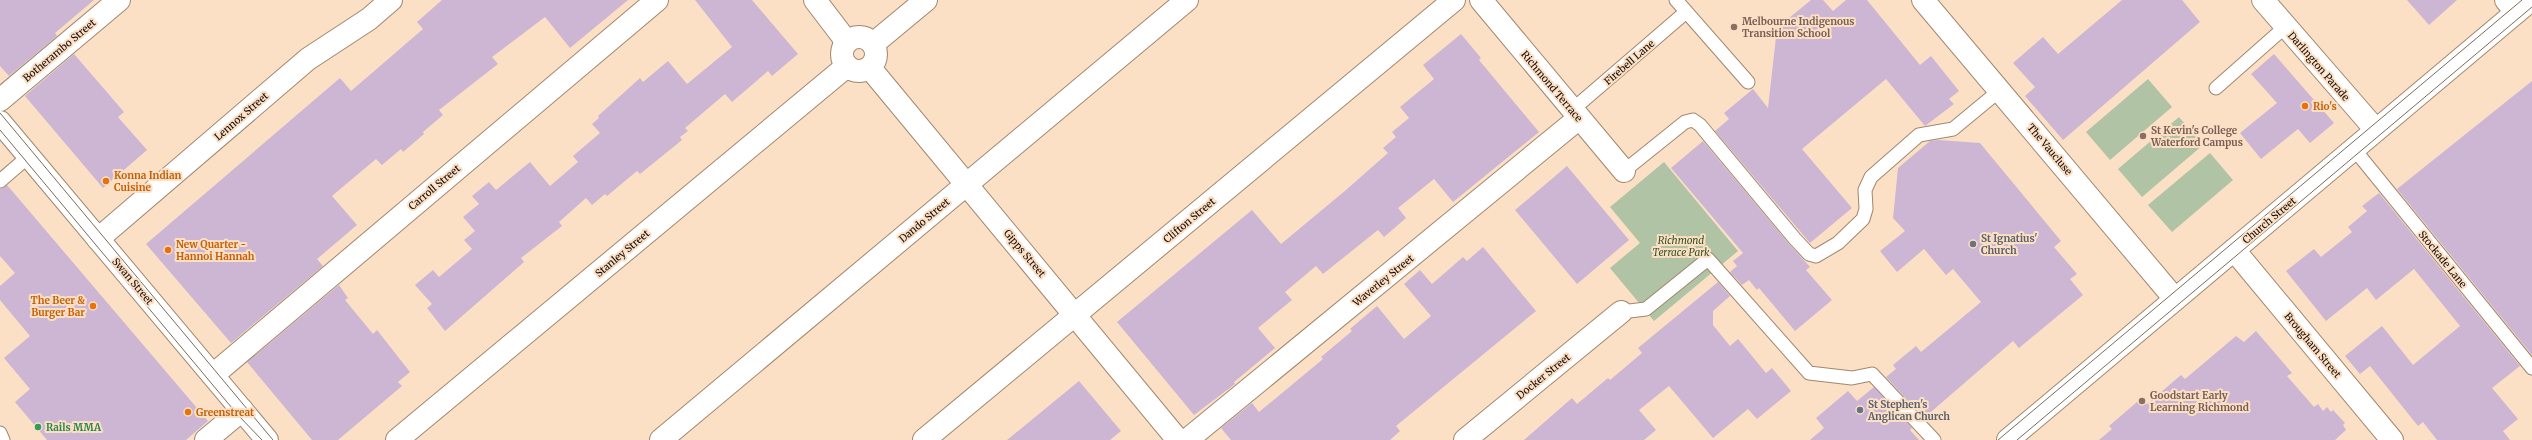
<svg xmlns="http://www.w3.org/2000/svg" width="2532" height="440" font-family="Merriweather,serif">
	<rect width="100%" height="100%" fill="#fce0c6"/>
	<!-- green -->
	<g fill="#b0c3a5">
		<path d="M2148 79 2172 107 2110 160 2086 132Z"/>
		<path d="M2179 117 2203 145 2142 197 2118 169Z"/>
		<path d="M2210 153 2233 180 2172 232 2148 205Z"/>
		<path d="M1664 162 1738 251 1654 321 1610 268 1640 243 1610 207Z"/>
	</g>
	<!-- building -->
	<g fill="#ccb6d3">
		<path d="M0 0H94L55 33 57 36 9 76 0 66Z"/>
		<path d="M442 0H628L570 48 545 17 492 57 498 64 439 110 443 115 423 132 424 134 403 152 401 149 382 165 376 159 332 196 357 225 317 259 323 266 231 343 146 244 340 78 351 91 423 29 417 22Z"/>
		<path d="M695 0H752L798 54 772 76 768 71 732 102 725 94 685 128 688 131 680 137 682 140 640 174 637 171 607 196 605 194 592 205 586 198 559 222 562 226 521 258 524 262 445 331 427 308 432 304 415 285 433 270 439 277 472 249 464 240 475 231 463 217 479 204 472 196 489 182 496 190 530 162 550 186 578 162 573 156 600 133 592 124 599 118 598 116 640 78 643 82 668 61 687 84 732 47Z"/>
		<path d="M1811 0H1823L1833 11 1846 0H1867L1920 65 1931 56 1959 91 1949 99 1954 104 1925 126 1886 79 1802 149 1852 208 1810 243 1715 131 1729 119 1724 113 1753 89 1768 108 1776 37 1772 32Z"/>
		<path d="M2122 0H2182L2200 22 2063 140 2025 96 2035 87 2013 63 2043 37 2058 54Z"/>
		<path d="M2407 0H2457L2429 25Z"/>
		<path d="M1461 34 1481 58 1479 60 1539 132 1453 202 1434 179 1398 208 1406 218 1384 237 1378 230 1323 274 1316 266 1285 292 1292 300 1258 328 1275 348 1234 382 1235 384 1194 415 1117 322 1252 210 1281 244 1346 190 1388 153 1383 148 1396 137 1392 132 1409 118 1400 107 1434 79 1423 65Z"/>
		<path d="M74 54 124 112 118 117 147 150 103 188 25 96Z"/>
		<path d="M2274 54 2334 123 2310 143 2298 129 2261 159 2240 133 2277 103 2251 74Z"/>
		<path d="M2532 81V355L2397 189Z"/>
		<path d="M1938 140 1980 143 2061 241 2054 247 2077 274 2070 279 2083 295 2019 348 2013 341 1924 418 1886 377 1896 369 1893 365 1916 346 1921 352 1981 302 1953 269 1946 275 1924 249 1897 272 1880 251 1905 231 1893 218 1898 168 1930 141Z"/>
		<path d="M1703 141 1789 244 1810 267 1806 270 1832 300 1795 331 1759 288 1757 290 1749 280 1742 285 1730 272 1737 266 1733 261 1743 253 1671 168Z"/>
		<path d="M1567 166 1629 240 1577 284 1515 210Z"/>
		<path d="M7 185 208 421 186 440H47L15 402 30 389 4 358 30 336 0 300V286L15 273 0 256V189Z"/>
		<path d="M2379 193 2520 366 2492 388 2518 419 2503 431 2510 440H2437L2423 422 2418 426 2370 366 2360 374 2345 356 2382 326 2413 365 2460 326 2414 269 2376 300 2367 288 2326 321 2286 271 2314 249 2321 257 2352 232 2348 227 2367 211 2362 206Z"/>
		<path d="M1483 247 1536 311 1396 426 1400 431 1390 440H1231L1221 428 1252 403 1259 412 1323 359 1321 357 1352 331 1350 329 1377 306 1404 339 1431 316 1404 284 1420 270 1432 284 1463 257 1467 261Z"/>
		<path d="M1718 282 1730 296 1713 311V325L1730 346 1738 339 1766 373 1772 368 1791 391 1757 419 1748 409 1713 438 1669 386 1639 410 1656 430 1644 440H1524L1572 398 1577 404 1608 378 1610 380 1642 353 1638 348Z"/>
		<path d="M339 285 348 298 345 300 373 334 377 330 410 372 398 382 402 386 338 440H312L247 362Z"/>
		<path d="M2256 331 2292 373 2287 376 2314 407 2318 404 2323 411 2327 407 2331 412 2333 410 2345 423 2343 425 2346 430 2335 440H2099L2112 429 2109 426 2137 402 2147 404 2181 375 2185 379 2236 336 2244 342Z"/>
		<path d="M1079 381 1121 431 1110 440H1007Z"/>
		<path d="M1874 387 1912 428 1910 430 1919 440H1810L1824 428 1816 418 1848 391 1857 401Z"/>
	</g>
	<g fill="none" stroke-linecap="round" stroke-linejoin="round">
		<defs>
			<g id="service">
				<path d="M1676 0 1748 82"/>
				<path d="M2216 88 2285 27"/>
				<path d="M1571 111 1686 12"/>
				<path d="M2354 149 2532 368"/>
				<path d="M1624 171 1685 122 1693 120 1700 125 1795 239 1809 254 1816 256 1838 243 1863 219 1866 209 1865 190 1871 177 1919 135 1953 129 1999 91"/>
				<path d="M0 181 29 156"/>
				<path d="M1621 312 1646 309 1708 259 1809 373 1852 378 1872 374 1934 440"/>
				<path d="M0 433 3 440"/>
			</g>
			<g id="minor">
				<path d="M815 0 847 42"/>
				<path d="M1481 0 1624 171"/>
				<path d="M1923 0 2175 299"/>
				<path d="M2263 0 2376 130"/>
				<path d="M2506 0 2516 12"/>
				<circle cx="859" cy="54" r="17"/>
				<path d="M873 44 926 0"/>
				<path d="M870 68 1178 440"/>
				<path d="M0 100 119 0"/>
				<path d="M2234 250 2392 440"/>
				<path d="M213 375 657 0"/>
				<path d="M206 440 242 410"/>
				<path d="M397 440 847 66"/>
				<path d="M661 440 1187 0"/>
				<path d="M924 440 1454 0"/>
				<path d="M1187 440 1578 119"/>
				<path d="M1465 440 1621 312"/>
			</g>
			<path id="tertiary" d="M98 239 308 59 369 19 391 0"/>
			<g id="secondary">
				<path d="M0 122 267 440"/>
				<path d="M2008 440 2531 0"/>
			</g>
		</defs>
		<!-- service casing -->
		<use href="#service" stroke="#a1876f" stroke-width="15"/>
		<!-- minor casing -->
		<use href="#minor" stroke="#a1876f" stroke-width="24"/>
		<!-- tertiary casing -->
		<use href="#tertiary" stroke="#a1876f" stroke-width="24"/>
		<!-- secondary casing -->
		<use href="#secondary" stroke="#a1876f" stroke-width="24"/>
		<!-- service -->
		<use href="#service" stroke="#fff" stroke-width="13"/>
		<!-- minor -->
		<use href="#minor" stroke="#fff" stroke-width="22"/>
		<!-- tertiary -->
		<use href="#tertiary" stroke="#fff" stroke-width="22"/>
		<!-- secondary -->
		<use href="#secondary" stroke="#fff" stroke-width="22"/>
		<!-- tram -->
		<g stroke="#7c6b5b" stroke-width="1">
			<path d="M0 113 273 440"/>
			<path d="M0 130 237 414 262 440"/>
			<path d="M1998 440 2522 0"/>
			<path d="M2017 440 2532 7"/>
		</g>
	</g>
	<!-- markers -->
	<g fill="#8d6e63" stroke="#fce0c6" stroke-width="1.5">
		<circle cx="1734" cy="27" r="4"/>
		<circle cx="2143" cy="136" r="4"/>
		<circle cx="2142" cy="401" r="4"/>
	</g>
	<g fill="#e8710a" stroke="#fce0c6" stroke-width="1.5">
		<circle cx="2305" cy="106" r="4"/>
		<circle cx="106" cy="181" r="4"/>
		<circle cx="168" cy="250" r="4"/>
		<circle cx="93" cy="306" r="4"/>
		<circle cx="188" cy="412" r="4"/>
	</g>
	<g fill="#6b7280" stroke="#fce0c6" stroke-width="1.5">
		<circle cx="1973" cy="244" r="4"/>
		<circle cx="1860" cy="410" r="4"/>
	</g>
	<circle fill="#2e9e5b" stroke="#fce0c6" stroke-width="1.5" cx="38" cy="427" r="4"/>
	<g text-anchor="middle" stroke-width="4" stroke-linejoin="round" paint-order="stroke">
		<!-- education labels -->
		<g font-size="10" font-weight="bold" fill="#785e54" stroke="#fce0c6" text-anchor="start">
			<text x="1742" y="25">Melbourne Indigenous<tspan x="1742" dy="12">Transition School</tspan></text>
			<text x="2151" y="134">St Kevin's College<tspan x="2151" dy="12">Waterford Campus</tspan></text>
			<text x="2150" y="399">Goodstart Early<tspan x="2150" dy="12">Learning Richmond</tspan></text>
		</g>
		<!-- street labels -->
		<g font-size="10" fill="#140b04" stroke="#fce0c6">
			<text transform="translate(59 50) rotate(-40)" y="4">Botherambo Street</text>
			<text transform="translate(1629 62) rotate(-41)" y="4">Firebell Lane</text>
			<text transform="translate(2319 66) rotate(49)" y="4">Darlington Parade</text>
			<text transform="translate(1552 86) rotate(50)" y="4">Richmond Terrace</text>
			<text transform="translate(241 116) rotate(-41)" y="4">Lennox Street</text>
			<text transform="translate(2050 149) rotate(50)" y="4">The Vaucluse</text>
			<text transform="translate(434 187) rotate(-40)" y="4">Carroll Street</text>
			<text transform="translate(924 220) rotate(-40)" y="4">Dando Street</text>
			<text transform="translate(1189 220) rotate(-40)" y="4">Clifton Street</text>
			<text transform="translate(2269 220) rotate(-40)" y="4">Church Street</text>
			<text transform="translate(622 253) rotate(-40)" y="4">Stanley Street</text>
			<text transform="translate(1025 253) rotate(50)" y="4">Gipps Street</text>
			<text transform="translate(2443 259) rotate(51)" y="4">Stockade Lane</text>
			<text transform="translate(1383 280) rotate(-39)" y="4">Waverley Street</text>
			<text transform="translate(133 281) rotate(50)" y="4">Swan Street</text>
			<text transform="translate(2313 345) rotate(50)" y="4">Brougham Street</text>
			<text transform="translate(1543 376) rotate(-39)" y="4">Docker Street</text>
		</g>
		<!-- food labels -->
		<g font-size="10" font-weight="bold" fill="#c56008" stroke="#fce0c6" text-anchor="start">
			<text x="2313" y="110">Rio's</text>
			<text x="114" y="179">Konna Indian<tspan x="114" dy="12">Cuisine</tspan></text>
			<text x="176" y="248">New Quarter -<tspan x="176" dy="12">Hannoi Hannah</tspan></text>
			<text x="85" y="304" text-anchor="end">The Beer &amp;<tspan x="85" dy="12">Burger Bar</tspan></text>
			<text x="196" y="416">Greenstreat</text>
		</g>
		<!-- worship labels -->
		<g font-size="10" font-weight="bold" fill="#5b616d" stroke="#fce0c6" text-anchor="start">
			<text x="1981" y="242">St Ignatius'<tspan x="1981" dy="12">Church</tspan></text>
			<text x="1868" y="408">St Stephen's<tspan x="1868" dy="12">Anglican Church</tspan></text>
		</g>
		<!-- park labels -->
		<g font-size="10" font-style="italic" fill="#34501e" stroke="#fce0c6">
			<text x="1681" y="244">Richmond<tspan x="1681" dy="12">Terrace Park</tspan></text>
		</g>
		<!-- leisure labels -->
		<g font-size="10" font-weight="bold" fill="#27864d" stroke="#fce0c6" text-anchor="start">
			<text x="46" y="431">Rails MMA</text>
		</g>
	</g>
</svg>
